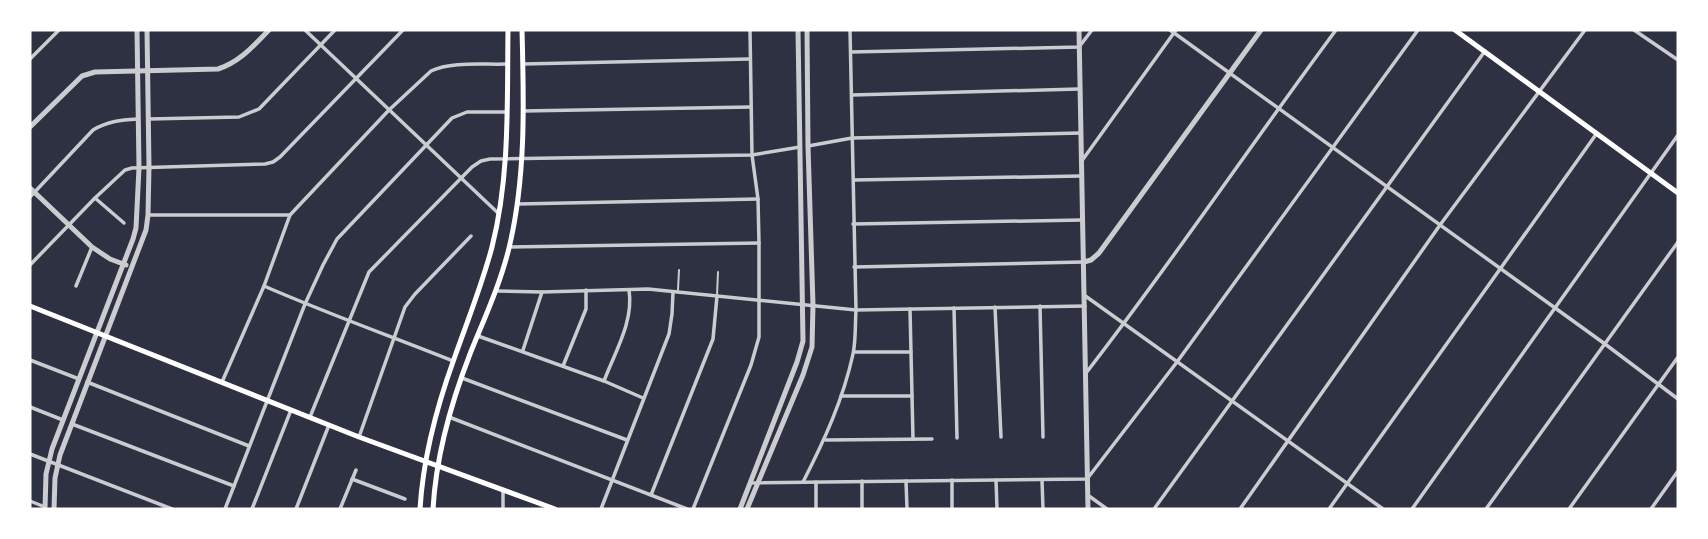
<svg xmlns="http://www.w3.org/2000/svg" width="1708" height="539" font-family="'Noto Sans',sans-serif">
	<rect width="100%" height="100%" fill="#2d3142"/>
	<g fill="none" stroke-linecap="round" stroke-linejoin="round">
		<!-- service -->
		<g stroke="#caccd0" stroke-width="2">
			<path d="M678 290 679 270"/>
			<path d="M717 295 718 272"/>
		</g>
		<!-- minor -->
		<g stroke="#caccd0" stroke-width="3.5">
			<path d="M305 30 498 213"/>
			<path d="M1170 30 1605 344 1678 399"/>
			<path d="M1634 30 1678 60"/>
			<path d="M851 52 1079 47 1092 30"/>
			<path d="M30 59 59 30"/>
			<path d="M523 64 749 59"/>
			<path d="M852 95 1079 89"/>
			<path d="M523 111 751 107"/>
			<path d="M149 119 239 117 259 109 335 30"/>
			<path d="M808 146 852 138 1081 133"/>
			<path d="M1081 162 1176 30"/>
			<path d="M854 180 1081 176"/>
			<path d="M30 197 93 130C108 121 121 120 138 119"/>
			<path d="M95 198 124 223"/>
			<path d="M518 204 758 199"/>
			<path d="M148 215H290"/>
			<path d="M853 224 1082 220"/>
			<path d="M509 247 759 243"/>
			<path d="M30 265 95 198 125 170 132 168 265 164 273 162 280 157 403 30"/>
			<path d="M854 267 1083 262"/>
			<path d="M76 286 92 247"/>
			<path d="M264 286C326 313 390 336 453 361"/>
			<path d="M497 291 542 292 648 289 856 310 1085 306"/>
			<path d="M1084 295 1383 509"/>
			<path d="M1040 306 1043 437"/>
			<path d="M995 307 1001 437"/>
			<path d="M954 308 957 438"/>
			<path d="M910 309 913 439"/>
			<path d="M478 336 604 381 643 398"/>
			<path d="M523 350 542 292"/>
			<path d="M854 352H911"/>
			<path d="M30 360 79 379"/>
			<path d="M563 366 586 309V290"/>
			<path d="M1086 373C1173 261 1252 143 1336 30"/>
			<path d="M462 378 627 440"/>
			<path d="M604 381C615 352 634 321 629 290"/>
			<path d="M87 382 249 446"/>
			<path d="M222 382 264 286 290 215 389 110 431 71C451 61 485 65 507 64"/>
			<path d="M841 396H912"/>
			<path d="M30 407 63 420"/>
			<path d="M310 417 369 272 472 167 481 161 490 159 752 155 800 147"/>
			<path d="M449 417 687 509"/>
			<path d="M72 424 234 486"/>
			<path d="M359 437 405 307 415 294 471 236"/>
			<path d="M826 440 932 439"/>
			<path d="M30 454 172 509"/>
			<path d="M352 479 405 499"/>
			<path d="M952 480V509"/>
			<path d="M996 480 997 509"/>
			<path d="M1042 480 1043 509"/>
			<path d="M862 481V509"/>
			<path d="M906 481 907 509"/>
			<path d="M803 482C824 441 843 400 853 354 856 340 855 325 856 310L850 30"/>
			<path d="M816 482V509"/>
			<path d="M750 483 1087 479 1177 362 1418 30"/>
			<path d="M651 495 713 339 717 296"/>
			<path d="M1089 496 1107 509"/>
			<path d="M30 501 45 507"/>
			<path d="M225 509 305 304 323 265 337 239 452 118 467 112H507"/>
			<path d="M252 509 291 410"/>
			<path d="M296 509 329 425"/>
			<path d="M340 509 356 470"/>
			<path d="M503 509V490"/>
			<path d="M601 509 669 334 672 314 673 292"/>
			<path d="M693 509 751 365 759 337V243L758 199 752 155 750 30"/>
			<path d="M1154 509 1485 51"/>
			<path d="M1240 509 1440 225 1585 30"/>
			<path d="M1329 509 1597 133"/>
			<path d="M1412 509 1678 135"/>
			<path d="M1486 509 1678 242"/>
			<path d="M1569 509 1678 357"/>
			<path d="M1651 509 1678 471"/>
		</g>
		<!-- tertiary -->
		<g stroke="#caccd0" stroke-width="5">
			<path d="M1079 30 1088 509"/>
			<path d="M30 127 82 76 95 72 218 69C240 62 253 46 269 30"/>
			<path d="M30 188 92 247 110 259 126 265"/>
			<path d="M1084 262 1091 260 1099 253 1261 30"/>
			<path d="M45 509 46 474 52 449 133 239 136 228 139 168 137 30"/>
			<path d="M54 509 55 478 60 455 146 230 148 215 149 167 147 30"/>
			<path d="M740 509 797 362 803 341 798 30"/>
			<path d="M747 509 803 375 812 347 813 305 808 146 807 30"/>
		</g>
		<!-- secondary -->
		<g stroke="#fff" stroke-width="5">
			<path d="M1455 30 1678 193"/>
			<path d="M30 306 359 437 555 509"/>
			<path d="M420 509C423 459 437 406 454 359 467 322 482 285 492 247 510 176 507 103 508 30"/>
			<path d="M433 509C436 456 451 403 470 354 484 319 500 285 509 248 526 178 524 102 522 30"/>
		</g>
	</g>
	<!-- border -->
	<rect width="1708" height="539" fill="none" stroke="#ffffff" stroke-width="63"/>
</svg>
